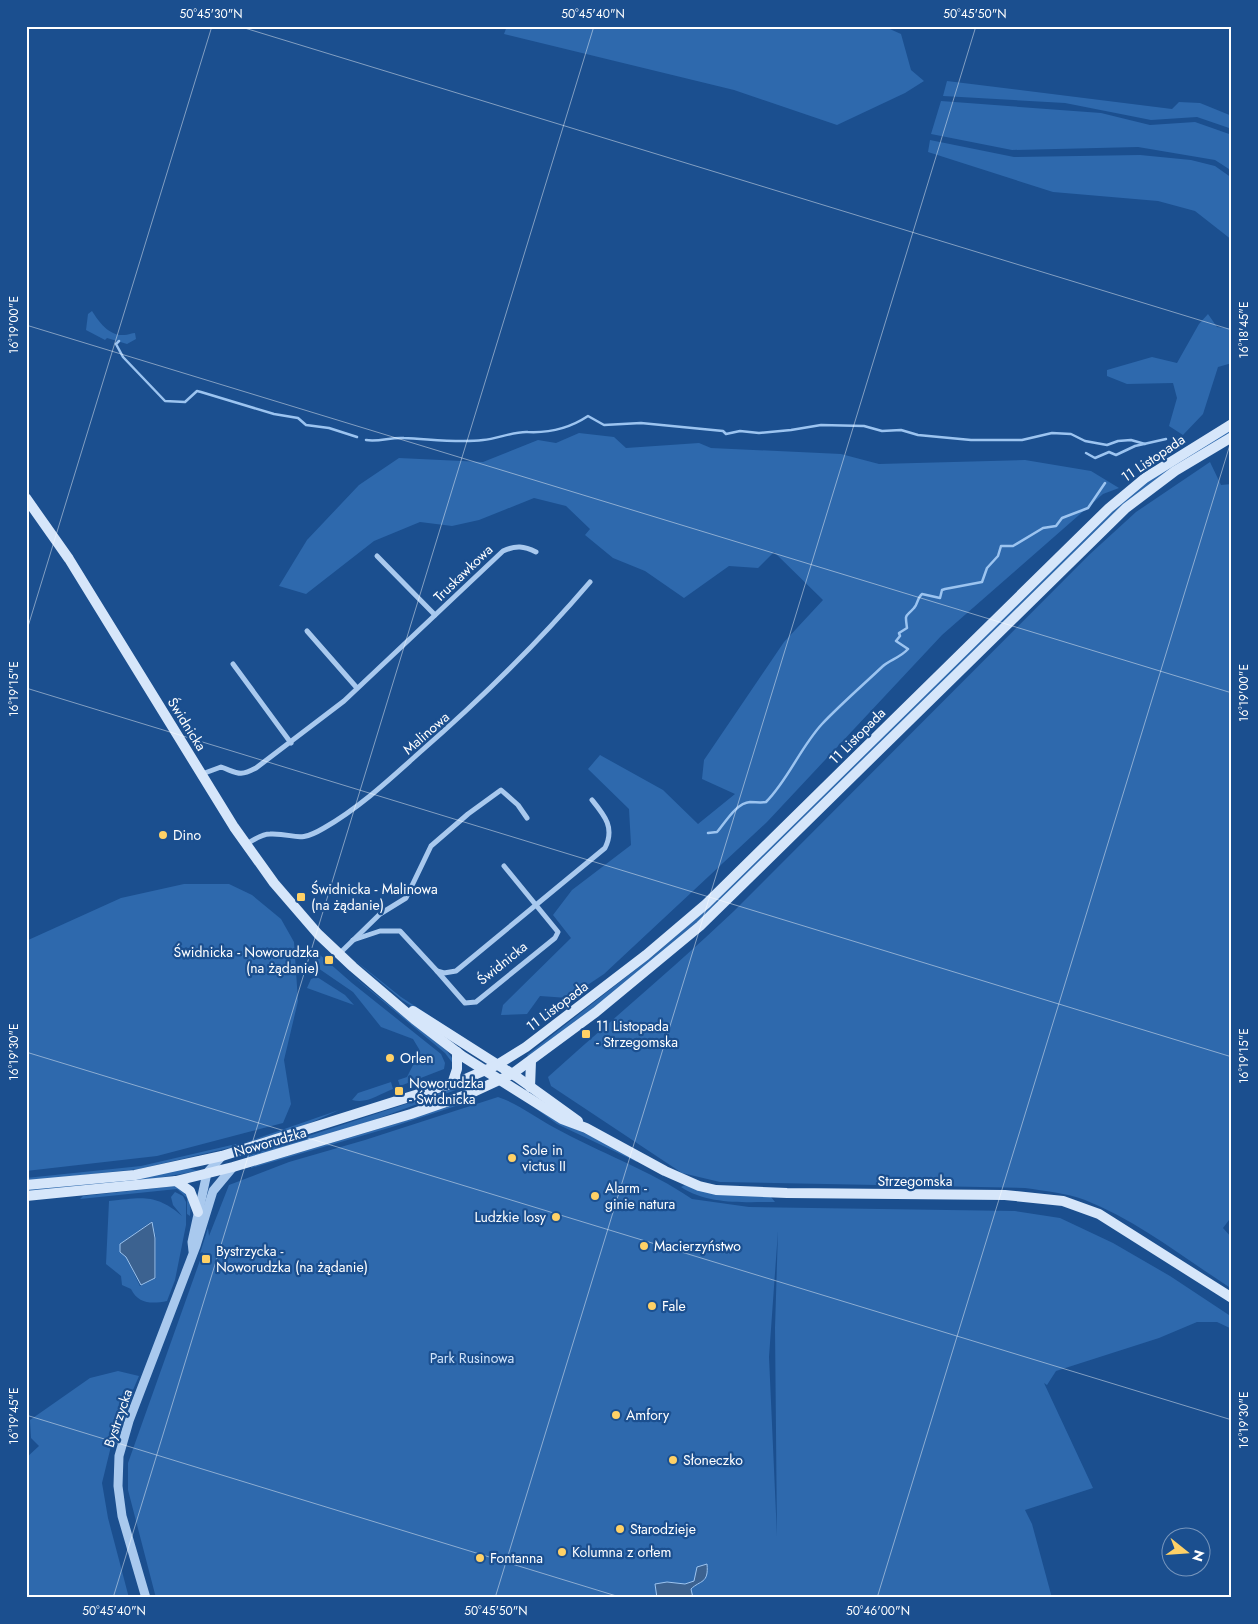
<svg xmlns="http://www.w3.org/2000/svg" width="1258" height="1624" font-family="Jost,sans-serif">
	<rect width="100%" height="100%" fill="#1b4f8f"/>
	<!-- green -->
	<g fill="#2e69ad" fill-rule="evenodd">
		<path d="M507 26H883L901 34 911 70 924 81 905 93 837 125 734 90 504 34Z"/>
		<path d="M947 81 1172 109 1179 102 1200 103 1232 116V129L1197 117 1151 120 1065 103 943 96Z"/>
		<path d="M941 101 1101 113 1150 125 1195 122 1232 135V171L1215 160 1138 147 1012 150 931 134Z"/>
		<path d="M930 140 1014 157 1140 155 1191 160 1215 166 1232 178V240L1195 211 1158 201 1053 192 928 152Z"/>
		<path d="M92 311C99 322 109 336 124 335 128 335 132 333 135 333L136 339 127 344 107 338 105 340 86 330 88 314Z"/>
		<path d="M1208 314 1217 327 1232 329V363L1218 367 1203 414 1183 435 1169 426 1177 398 1173 383 1127 384 1107 376V370L1152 357 1177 363 1199 324Z"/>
		<path d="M1232 429V433L1166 472 1121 506 716 906 589 1013 530 1057 527 1055 654 955 713 904 1093 529 1139 487Z"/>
		<path d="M579 433 614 437 626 448 699 443 711 448 841 454 879 464 1025 460 1091 471 1119 488 1103 494 942 635 767 822 604 974 568 998 540 996 527 1014 501 1015 503 1005 571 938 553 915 572 890 631 845 629 809 588 769 600 755 663 790 698 824 735 794 702 779 704 760 784 642 823 600 774 552 758 568 729 566 684 598 645 571 613 558 585 535 590 529 566 506 534 498 479 520 452 526 420 522 374 541 306 594 279 586 307 540 359 485 399 458 483 462 538 440 556 443Z"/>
		<path d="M1210 462 1221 485 1232 484V1216L1223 1228 1232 1238V1289C1184 1258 1138 1221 1085 1200 1066 1193 1045 1191 1025 1188L720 1182 682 1173 551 1086 548 1077C610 1021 674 968 734 911L1090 554 1136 512Z"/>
		<path d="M184 884H229L252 895 281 919 294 942 298 1001 284 1060 291 1104 283 1123 157 1156 26 1171V941L121 898Z"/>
		<path d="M316 954 320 955 352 983 441 1054 445 1063 444 1069 400 1086 398 1080 407 1077 418 1055 419 1049 413 1039 381 1027 353 992 315 966 314 958Z"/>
		<path d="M352 958 401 997 475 1045 402 1000Z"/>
		<path d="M349 973 447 1051 452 1058 454 1065 445 1053Z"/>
		<path d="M317 977 345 995 354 1005 307 988 311 979Z"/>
		<path d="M391 1082 393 1089C379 1094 368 1104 352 1100L358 1093Z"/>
		<path d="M464 1085V1087L371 1121 248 1158 247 1156Z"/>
		<path d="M498 1097C519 1104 536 1118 555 1128 600 1153 650 1170 692 1199L749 1207 1015 1211 1060 1218 1113 1243 1170 1276 1232 1317V1329L1217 1322H1197L1159 1338 1056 1371 1047 1385 1044 1383 1093 1488 1025 1510 1032 1524 1052 1598H156L128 1490V1463L203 1252 200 1253 208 1228 209 1236 229 1185 289 1162 365 1140ZM778 1231 775 1328 777 1536 769 1357Z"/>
		<path d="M469 1098V1102L462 1104 392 1127 251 1168V1167L395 1124Z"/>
		<path d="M532 1106 560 1122 636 1157 637 1162 557 1124Z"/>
		<path d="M339 1110 299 1128 244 1143Z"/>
		<path d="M236 1144 237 1146 139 1169 26 1181V1178L141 1166Z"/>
		<path d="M188 1168 198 1171 135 1182 26 1192V1189Z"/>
		<path d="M685 1185 771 1197 775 1202C744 1202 708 1205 681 1187Z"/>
		<path d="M176 1186C189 1193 192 1201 190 1216L187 1214V1198L177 1189 80 1199 83 1196Z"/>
		<path d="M175 1192 183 1196 186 1202V1225L175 1280 167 1301C152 1304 138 1304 131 1289L122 1285 121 1276 106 1264 109 1201C142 1198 155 1193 182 1216L173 1205 171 1197ZM152 1221 156 1238V1278L140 1286 126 1257 120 1252V1244Z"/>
		<path d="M118 1371 139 1376 114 1434 102 1483 108 1518 129 1598H26V1458L39 1446 31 1438 30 1420 90 1378Z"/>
	</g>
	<!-- water -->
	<g fill="#3c6290" stroke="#9cc4f0">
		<path d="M152 1222 155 1238V1278L141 1285 126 1257 120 1252V1244Z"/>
		<path d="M707 1564C709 1584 700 1580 691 1589L693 1598H657L655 1584 667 1582 685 1584 694 1581 697 1567Z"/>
	</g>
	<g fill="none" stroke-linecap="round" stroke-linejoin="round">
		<!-- stream -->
		<g stroke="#9cc4f0" stroke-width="2.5">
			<path d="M119 341 116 344 123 357 165 401 185 402 197 391 201 392 274 414 298 418 306 425 329 428 357 437"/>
			<path d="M366 440C380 442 390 437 404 438 430 439 457 443 483 440 497 439 514 431 528 432 549 433 570 428 588 416L604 425 641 423 723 431 726 434 740 431 759 433 791 430 821 425 864 426 882 431 901 430 918 435 971 440H1022L1052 433 1071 434 1085 441 1107 445 1118 441 1131 440 1145 444"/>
			<path d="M1086 453 1095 458 1109 452 1116 455 1135 446 1166 439"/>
			<path d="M708 833 717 832C725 823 736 803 750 802 756 802 760 803 766 802 788 780 800 748 822 724 841 704 863 685 883 666 889 660 900 658 908 649L896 641 900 636 899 633 907 628C905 613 905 618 914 608 918 604 917 598 922 594L940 598 942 590 945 589 982 582 987 568 998 556 1001 546H1013L1043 528 1056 526 1062 518 1088 508 1105 483"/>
		</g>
		<!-- minor -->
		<g stroke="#a9c9ee" stroke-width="5">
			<path d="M377 556 435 615"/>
			<path d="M307 631 357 688"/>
			<path d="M233 664 291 743"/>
			<path d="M202 774 221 767C238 773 239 777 256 768L344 701 503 551C516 545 524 546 536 552"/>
			<path d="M246 844C254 840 261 834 270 834 296 833 297 844 324 828 359 808 389 780 419 753 480 700 537 644 590 582"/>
			<path d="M353 940 380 931H400L437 971 444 973 456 971 605 848C615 828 605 816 592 800"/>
			<path d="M339 954 380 914 406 898 431 846 468 814 501 790 518 805 527 818"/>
			<path d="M437 971 465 1003 476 1002 555 938 558 932 504 866"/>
		</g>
		<!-- tertiary -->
		<g stroke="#a9c9ee" stroke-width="9">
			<path d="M193 1251 192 1242 207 1173 222 1156"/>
			<path d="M146 1598 122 1516 118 1486 119 1456 129 1421 196 1246 213 1191 233 1167"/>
		</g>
		<!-- secondary -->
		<g stroke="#d6e6fa" stroke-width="10">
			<path d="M26 498 69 559 234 827 274 883 318 934 353 967 414 1019 462 1056 562 1119 586 1128 665 1171 699 1186 716 1190 787 1193 1005 1195 1063 1201 1099 1214 1232 1298"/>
			<path d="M413 1011 517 1077 578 1121"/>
			<path d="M452 1084 457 1069V1052"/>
			<path d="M530 1087 531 1061"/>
			<path d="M176 1181 190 1191 198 1212"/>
			<path d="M26 1185 135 1175 222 1156 463 1080 497 1065 526 1047 646 955 706 904 1109 508 1145 478 1232 424"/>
			<path d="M26 1196 176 1181 233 1167 411 1114 469 1094 512 1074 596 1012 700 926 1126 508 1175 471 1232 437"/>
		</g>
	</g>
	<!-- ticks -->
	<path fill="none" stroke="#fff" stroke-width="1" stroke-opacity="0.45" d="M238 26 1232 330M26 325 1232 693M26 633 212 26M26 688 1232 1057M26 1052 1232 1420M26 1415 623 1598M113 1598 594 26M495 1598 976 26M877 1598 1232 438"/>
	<!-- markers -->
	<g fill="#ffd166" stroke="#1b4f8f" stroke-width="2">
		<circle cx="163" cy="835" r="5"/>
		<rect x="296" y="892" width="10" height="10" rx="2.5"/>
		<rect x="324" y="955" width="10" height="10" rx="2.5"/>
		<rect x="581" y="1029" width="10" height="10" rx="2.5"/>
		<circle cx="390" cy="1058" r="5"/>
		<rect x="394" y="1086" width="10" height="10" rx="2.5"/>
		<circle cx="512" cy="1158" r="5"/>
		<circle cx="595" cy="1196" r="5"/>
		<circle cx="556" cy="1217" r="5"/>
		<circle cx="644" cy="1246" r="5"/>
		<rect x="201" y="1254" width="10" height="10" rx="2.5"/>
		<circle cx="652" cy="1306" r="5"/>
		<circle cx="616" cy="1415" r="5"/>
		<circle cx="673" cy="1460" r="5"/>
		<circle cx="620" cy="1529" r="5"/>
		<circle cx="562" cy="1552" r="5"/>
		<circle cx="480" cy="1558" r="5"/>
	</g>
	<g text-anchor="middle" stroke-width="4.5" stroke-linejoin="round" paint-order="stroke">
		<!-- street labels -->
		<g font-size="14" fill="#fff" stroke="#1b4f8f">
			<text transform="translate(1153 458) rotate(-34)" y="5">11 Listopada</text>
			<text transform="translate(463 573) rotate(-44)" y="5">Truskawkowa</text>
			<text transform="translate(187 724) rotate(58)" y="5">Świdnicka</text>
			<text transform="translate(426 733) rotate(-41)" y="5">Malinowa</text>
			<text transform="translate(857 736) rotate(-45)" y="5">11 Listopada</text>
			<text transform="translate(502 963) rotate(-39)" y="5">Świdnicka</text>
			<text transform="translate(557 1006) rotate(-37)" y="5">11 Listopada</text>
			<text transform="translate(270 1142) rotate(-16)" y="5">Noworudzka</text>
			<text x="915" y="1186">Strzegomska</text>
			<text transform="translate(118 1418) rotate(-71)" y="5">Bystrzycka</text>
		</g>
		<!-- poi labels -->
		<g font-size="14" fill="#fff" stroke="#1b4f8f" text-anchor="start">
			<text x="173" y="840">Dino</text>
			<text x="311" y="894">Świdnicka - Malinowa<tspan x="311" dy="16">(na żądanie)</tspan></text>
			<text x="319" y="957" text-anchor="end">Świdnicka - Noworudzka<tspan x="319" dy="16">(na żądanie)</tspan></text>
			<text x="596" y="1031">11 Listopada<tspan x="596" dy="16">- Strzegomska</tspan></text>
			<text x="400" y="1063">Orlen</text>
			<text x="409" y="1088">Noworudzka<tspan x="409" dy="16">- Świdnicka</tspan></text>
			<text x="522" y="1155">Sole in<tspan x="522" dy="16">victus II</tspan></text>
			<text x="605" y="1193">Alarm -<tspan x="605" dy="16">ginie natura</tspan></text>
			<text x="546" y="1222" text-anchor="end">Ludzkie losy</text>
			<text x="654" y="1251">Macierzyństwo</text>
			<text x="216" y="1256">Bystrzycka -<tspan x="216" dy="16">Noworudzka (na żądanie)</tspan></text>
			<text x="662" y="1311">Fale</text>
			<text x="626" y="1420">Amfory</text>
			<text x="683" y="1465">Słoneczko</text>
			<text x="630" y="1534">Starodzieje</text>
			<text x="572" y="1557">Kolumna z orłem</text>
			<text x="490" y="1563">Fontanna</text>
		</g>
		<!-- park labels -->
		<g font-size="14" fill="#cfe3fa" stroke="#1b4f8f">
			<text x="472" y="1363">Park Rusinowa</text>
		</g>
	</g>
	<!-- border -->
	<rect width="1258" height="1624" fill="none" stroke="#1b4f8f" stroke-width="55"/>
	<!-- north arrow -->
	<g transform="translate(1186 1552) rotate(107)"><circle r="24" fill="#1b4f8f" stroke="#7695bc"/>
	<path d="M0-4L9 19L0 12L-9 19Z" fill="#ffd166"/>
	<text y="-8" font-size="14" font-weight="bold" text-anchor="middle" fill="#ffffff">N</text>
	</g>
	<rect x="28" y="28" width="1202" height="1568" fill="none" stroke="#fff" stroke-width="2"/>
	<g font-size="12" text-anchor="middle" fill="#fff">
		<text x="211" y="18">50°45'30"N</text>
		<text x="593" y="18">50°45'40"N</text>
		<text x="975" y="18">50°45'50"N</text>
		<text transform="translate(14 325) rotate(-90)" y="4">16°19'00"E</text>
		<text transform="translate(1244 330) rotate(-90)" y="4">16°18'45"E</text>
		<text transform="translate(14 689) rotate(-90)" y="4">16°19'15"E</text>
		<text transform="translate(1244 693) rotate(-90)" y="4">16°19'00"E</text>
		<text transform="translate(14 1052) rotate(-90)" y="4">16°19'30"E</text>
		<text transform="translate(1244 1056) rotate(-90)" y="4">16°19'15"E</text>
		<text transform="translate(14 1416) rotate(-90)" y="4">16°19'45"E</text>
		<text transform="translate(1244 1420) rotate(-90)" y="4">16°19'30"E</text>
		<text x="114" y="1615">50°45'40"N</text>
		<text x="496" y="1615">50°45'50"N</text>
		<text x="878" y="1615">50°46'00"N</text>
	</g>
</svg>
